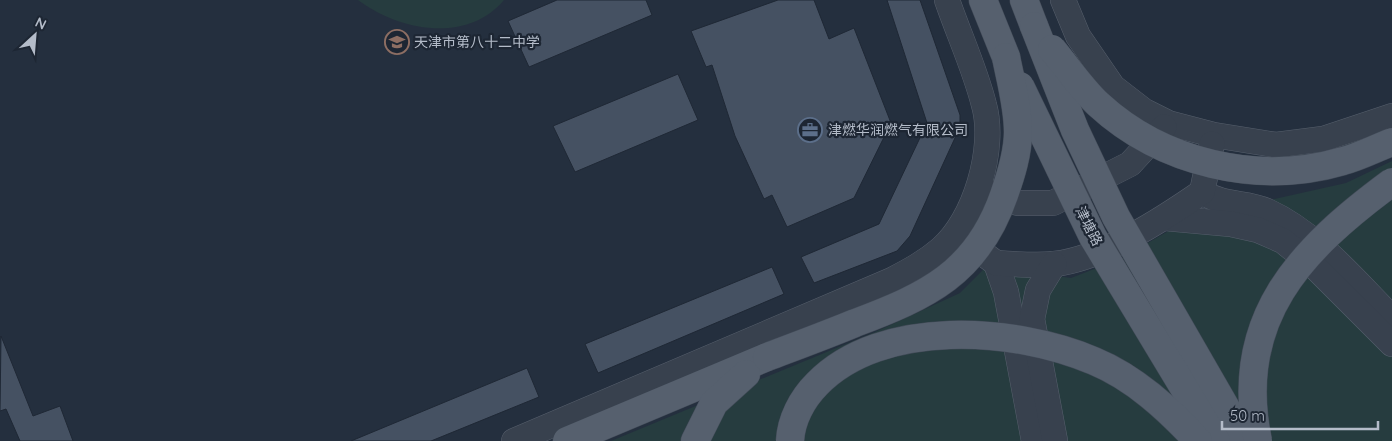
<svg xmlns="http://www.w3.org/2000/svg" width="1392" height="441" font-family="Quicksand,'Noto Sans SC',sans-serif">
	<rect width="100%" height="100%" fill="#242f3e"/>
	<!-- green -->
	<g fill="#263c3f">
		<path d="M358 0H504C467 44 399 31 358 0Z"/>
		<path d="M1392 161V441H611L875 332 960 293 987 266 1071 278 1120 259 1212 206 1265 201 1346 183Z"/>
	</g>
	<!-- building -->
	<g fill="#455162" stroke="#1f2835">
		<path d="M557 0H646L652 15 529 67 508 21Z"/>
		<path d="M778 0H814L829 39 854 28 891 123 854 198 787 227 772 195 764 199 735 136 712 65 706 67 691 31Z"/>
		<path d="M887 0H920L960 115V127L910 236 897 251 814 283 801 257 879 224 927 123Z"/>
		<path d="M678 74 698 120 575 172 553 126Z"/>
		<path d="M772 267 784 294 598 373 585 344Z"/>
		<path d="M1 336 33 416 60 406 73 441H20L6 409 0 411Z"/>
		<path d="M527 368 539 397 431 441H351Z"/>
	</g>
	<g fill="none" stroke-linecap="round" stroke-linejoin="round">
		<defs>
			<g id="minor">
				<path d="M1063 0 1078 36 1113 87 1144 111 1168 123 1214 135 1276 145 1323 139 1392 116"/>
				<path d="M984 191 1018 203H1053L1130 164 1164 127"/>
				<path d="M1202 192C1226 207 1245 201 1267 211 1317 234 1354 280 1392 318"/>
				<path d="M1165 218 1231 224 1258 230 1283 241 1315 267 1392 344"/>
				<path d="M985 255 996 263 1006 292 1034 441"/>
				<path d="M996 263C1015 264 1035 266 1054 264 1102 259 1163 219 1202 192L1212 144"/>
				<path d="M1054 264 1038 290 1032 319 1055 441"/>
				<path d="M514 441 892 280C909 271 926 262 941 249 975 220 996 148 984 105 975 69 959 35 947 0"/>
			</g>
			<g id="primary">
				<path d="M983 0 1006 57"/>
				<path d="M1024 0 1034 26"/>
				<path d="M567 441 767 357"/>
				<path d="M695 441 714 403 746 374"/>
			</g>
		</defs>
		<!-- minor casing -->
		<use href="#minor" stroke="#565f6c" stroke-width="26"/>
		<!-- primary casing -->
		<use href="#primary" stroke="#414a57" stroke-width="29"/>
		<!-- minor -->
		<use href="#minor" stroke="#38414e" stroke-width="25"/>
		<!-- primary -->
		<use href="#primary" stroke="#56606e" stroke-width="28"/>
		<defs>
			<g id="primary-bridge">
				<path d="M1034 26 1075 130 1116 217 1245 441"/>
				<path d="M1052 49C1067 67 1081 88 1098 104 1162 163 1258 186 1343 161 1359 157 1376 148 1392 142"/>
				<path d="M1020 86 1093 237 1216 441"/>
				<path d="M767 357C796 346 826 335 855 323 927 296 977 273 1004 195 1011 175 1018 153 1018 132 1018 107 1011 82 1006 57"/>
				<path d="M790 441C791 420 802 399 817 384 881 318 1015 327 1094 361 1135 378 1168 409 1198 441"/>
				<path d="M1258 441C1232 319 1301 249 1392 182"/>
			</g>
		</defs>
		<!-- primary-bridge casing -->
		<use href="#primary-bridge" stroke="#414a57" stroke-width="29" stroke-linecap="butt"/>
		<!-- primary-bridge -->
		<use href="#primary-bridge" stroke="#56606e" stroke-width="28"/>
	</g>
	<!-- icons -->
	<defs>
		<symbol id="school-ring" viewBox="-11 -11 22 22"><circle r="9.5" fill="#1d2633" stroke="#8d6e63" stroke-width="1.5"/><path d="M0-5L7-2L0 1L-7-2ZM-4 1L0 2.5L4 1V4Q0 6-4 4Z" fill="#8d6e63"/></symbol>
		<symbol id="office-ring" viewBox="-11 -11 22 22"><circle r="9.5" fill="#1d2633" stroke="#5c6f8a" stroke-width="1.5"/><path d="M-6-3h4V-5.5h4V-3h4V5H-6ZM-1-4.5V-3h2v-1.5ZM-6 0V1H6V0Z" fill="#5c6f8a"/></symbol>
	</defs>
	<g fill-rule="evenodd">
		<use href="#school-ring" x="383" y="28" width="28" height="28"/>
		<use href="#office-ring" x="796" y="116" width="28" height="28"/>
	</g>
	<g text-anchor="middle" stroke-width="4.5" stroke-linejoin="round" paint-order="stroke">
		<!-- poi labels -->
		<g font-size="14" fill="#b4bcc9" stroke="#1d2633" text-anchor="start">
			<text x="414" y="47">天津市第八十二中学</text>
			<text x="828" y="135">津燃华润燃气有限公司</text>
		</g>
		<!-- street labels -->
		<g font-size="14" fill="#b4bcc9" stroke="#1d2633">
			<text transform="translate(1089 226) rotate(63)" y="5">津塘路</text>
		</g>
	</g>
	<!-- north arrow -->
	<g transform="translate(35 35) rotate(26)" stroke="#1d2633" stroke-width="4" paint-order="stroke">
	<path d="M0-4L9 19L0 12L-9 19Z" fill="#b4bcc9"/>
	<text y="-8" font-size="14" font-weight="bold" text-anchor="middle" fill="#b4bcc9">N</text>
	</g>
	<!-- scale -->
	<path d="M1222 421v8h156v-8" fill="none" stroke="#b4bcc9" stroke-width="2.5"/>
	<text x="1230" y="421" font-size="15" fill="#b4bcc9" stroke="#1d2633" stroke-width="4" paint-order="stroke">50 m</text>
</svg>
